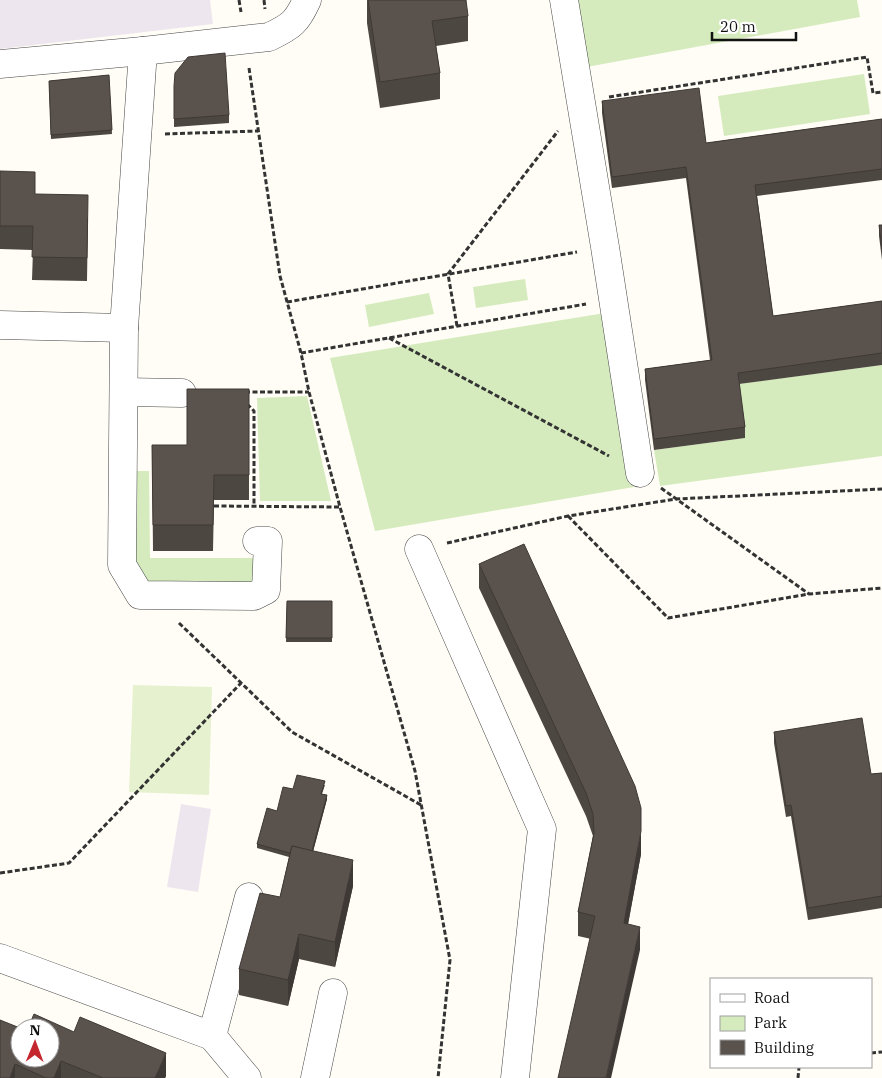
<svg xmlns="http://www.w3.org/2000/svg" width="882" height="1078" font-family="'IBM Plex Serif',serif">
	<rect width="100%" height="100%" fill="#fffdf5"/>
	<!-- industrial -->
	<g fill="#eee6ef">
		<path d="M0 0H210L213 24 0 49Z"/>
		<path d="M181 804 211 809 198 892 167 887Z"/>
	</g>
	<!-- green -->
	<g fill="#d5ebbd">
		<path d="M569 0H857L860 17 581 68Z"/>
		<path d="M864 74 870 114 724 136 718 96Z"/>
		<path d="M525 279 528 300 476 308 473 287Z"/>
		<path d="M429 293 434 314 369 327 365 305Z"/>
		<path d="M605 313 634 487 375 531 330 358Z"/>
		<path d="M882 365V456L660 486 654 450 745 438 738 384Z"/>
		<path d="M307 396 331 501H260L257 398Z"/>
		<path d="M129 471H149L150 558H257V585L146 588 128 559Z"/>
	</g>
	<!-- pitch -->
	<path fill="#e6f2cf" d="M133 685 212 687 209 795 129 792Z"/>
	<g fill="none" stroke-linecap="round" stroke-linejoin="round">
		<defs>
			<g id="minor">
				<path d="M564 0 605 247 640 473"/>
				<path d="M143 51 124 328 122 565 140 595 254 596 266 590 268 541H257"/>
				<path d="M0 64 143 51 269 37C292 26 297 22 307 0"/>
				<path d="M0 325 124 328"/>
				<path d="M124 392 182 393"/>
				<path d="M419 549 542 829 515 1078"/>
				<path d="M0 958 212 1036 249 897"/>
				<path d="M212 1036 247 1078"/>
				<path d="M315 1078 333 993"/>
			</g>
		</defs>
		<!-- minor casing -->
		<use href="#minor" stroke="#444" stroke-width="29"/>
		<!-- path -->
		<g stroke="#333" stroke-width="3" stroke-dasharray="5 2.5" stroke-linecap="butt">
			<path d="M239 0 241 12"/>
			<path d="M264 0 265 9"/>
			<path d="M249 68 280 276 301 353 309 392 340 507 415 771 450 960 438 1078"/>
			<path d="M609 97 867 57 873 93 882 92"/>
			<path d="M165 134 258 131"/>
			<path d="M287 302 577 252"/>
			<path d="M457 326 448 274 558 131"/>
			<path d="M389 338 609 456"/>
			<path d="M301 353 586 304"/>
			<path d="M245 392H309"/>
			<path d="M247 404 254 411V506"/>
			<path d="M661 488 809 594"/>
			<path d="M214 506 340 507"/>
			<path d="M568 516 668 618 809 594 882 588"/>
			<path d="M447 543 568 516 676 499 882 489"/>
			<path d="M179 623 292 732 421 805"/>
			<path d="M0 873 69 863 241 683"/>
			<path d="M871 1053 882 1052"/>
			<path d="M798 1078 799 1067"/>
		</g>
		<!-- minor -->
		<use href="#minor" stroke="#fff" stroke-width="28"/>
	</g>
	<!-- wall -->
	<g fill="#4d4742">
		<path d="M367 0 468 16V41L436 46 440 73V99L380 108 367 23Z"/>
		<path d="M109 75 112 134 51 139 49 81Z"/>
		<path d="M174 86 229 115V123L174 127Z"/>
		<path d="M602 101 706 143 882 119V180L757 196 773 316 882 301V365L739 384 745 427V438L654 450 645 380V369L710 360 686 178 612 188 602 113Z"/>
		<path d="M0 171 35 194 88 218 87 281 32 280 33 250 0 249Z"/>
		<path d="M879 225H882V260L879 236Z"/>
		<path d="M152 445 249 475V500H214L213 551H153Z"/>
		<path d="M479 564 641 854 628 924 640 950 578 936V912L593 836 586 816 479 588Z"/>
		<path d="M287 601H332V642H286Z"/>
		<path d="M774 732 871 774 882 773V908L808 920 791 816 786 817 774 743Z"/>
		<path d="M325 785 322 794 327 799 313 851 353 886 335 967 299 959 288 1006 239 995V969L280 897 289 857 257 848V844L277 811 293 789Z"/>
		<path d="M0 1020 50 1058 166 1076 165 1078H0Z"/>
	</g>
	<!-- shaded-wall -->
	<g fill="#3f3936">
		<path d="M327 795V799L310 863V859Z"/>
		<path d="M641 831V854L624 946V923Z"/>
		<path d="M353 860V886L335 967V942Z"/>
		<path d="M640 927V950L611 1078H606Z"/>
		<path d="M299 934V959L288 1006V980Z"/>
		<path d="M166 1053V1076L165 1078H155Z"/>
		<path d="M61 1061V1078H54Z"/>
		<path d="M15 1064V1078H10Z"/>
	</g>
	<!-- building -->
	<g fill="#5a524d" stroke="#3f3936">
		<path d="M368 0H466L468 16 432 21 440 73 380 82Z"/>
		<path d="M225 53 229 115 174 119V86L175 73 188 57Z"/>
		<path d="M109 75 112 130 51 135 49 81Z"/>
		<path d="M699 88 706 143 882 119V169L755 185 773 316 882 301V353L738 373 745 427 654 439 645 369 712 360 686 167 612 177 602 101Z"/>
		<path d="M0 171 35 172V194L88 195 87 258 32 257 33 226H0Z"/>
		<path d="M879 225H882V249Z"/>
		<path d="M187 389H249V475H214L213 525H153L152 445H187Z"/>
		<path d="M524 544 635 786 641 808V831L624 923 640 927 606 1078H558L595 916 578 912 594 833 593 814 586 793 479 564Z"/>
		<path d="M287 601H332V638H286Z"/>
		<path d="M862 718 871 774 882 773V896L808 908 791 805 786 806 774 732Z"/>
		<path d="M297 775 325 781 321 794 327 795 312 851 292 846 290 853 257 844 267 808 277 811 283 787 293 789Z"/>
		<path d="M292 846 353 860 335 942 299 934 288 980 239 969 260 893 280 897Z"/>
		<path d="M34 1014 74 1032 80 1017 166 1053 155 1078H103L61 1061 54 1078H46L15 1064 10 1078H0V1020L20 1028V1058H50V1028H28Z"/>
	</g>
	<!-- legend -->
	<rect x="710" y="978" width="162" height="90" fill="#ffffff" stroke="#a0a0a0"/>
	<rect x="720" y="994" width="25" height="8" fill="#ffffff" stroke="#a0a0a0"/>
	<text x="754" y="1003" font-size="15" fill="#111111">Road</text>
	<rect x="720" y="1016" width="25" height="15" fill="#d5ebbd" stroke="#a0a0a0"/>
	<text x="754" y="1028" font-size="15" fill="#111111">Park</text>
	<rect x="720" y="1040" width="25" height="15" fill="#5a524d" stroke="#a0a0a0"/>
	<text x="754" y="1053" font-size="15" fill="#111111">Building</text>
	<!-- north arrow -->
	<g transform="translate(35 1043) rotate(1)"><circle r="24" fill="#ffffff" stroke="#a0a0a0"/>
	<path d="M0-4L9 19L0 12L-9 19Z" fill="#c4262e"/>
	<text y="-8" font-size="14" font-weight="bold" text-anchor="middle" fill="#111111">N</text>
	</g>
	<!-- scale -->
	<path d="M712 32v8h84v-8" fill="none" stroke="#111111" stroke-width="2.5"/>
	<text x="720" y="32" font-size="15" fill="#111111" stroke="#ffffff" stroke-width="4" paint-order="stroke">20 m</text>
</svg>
